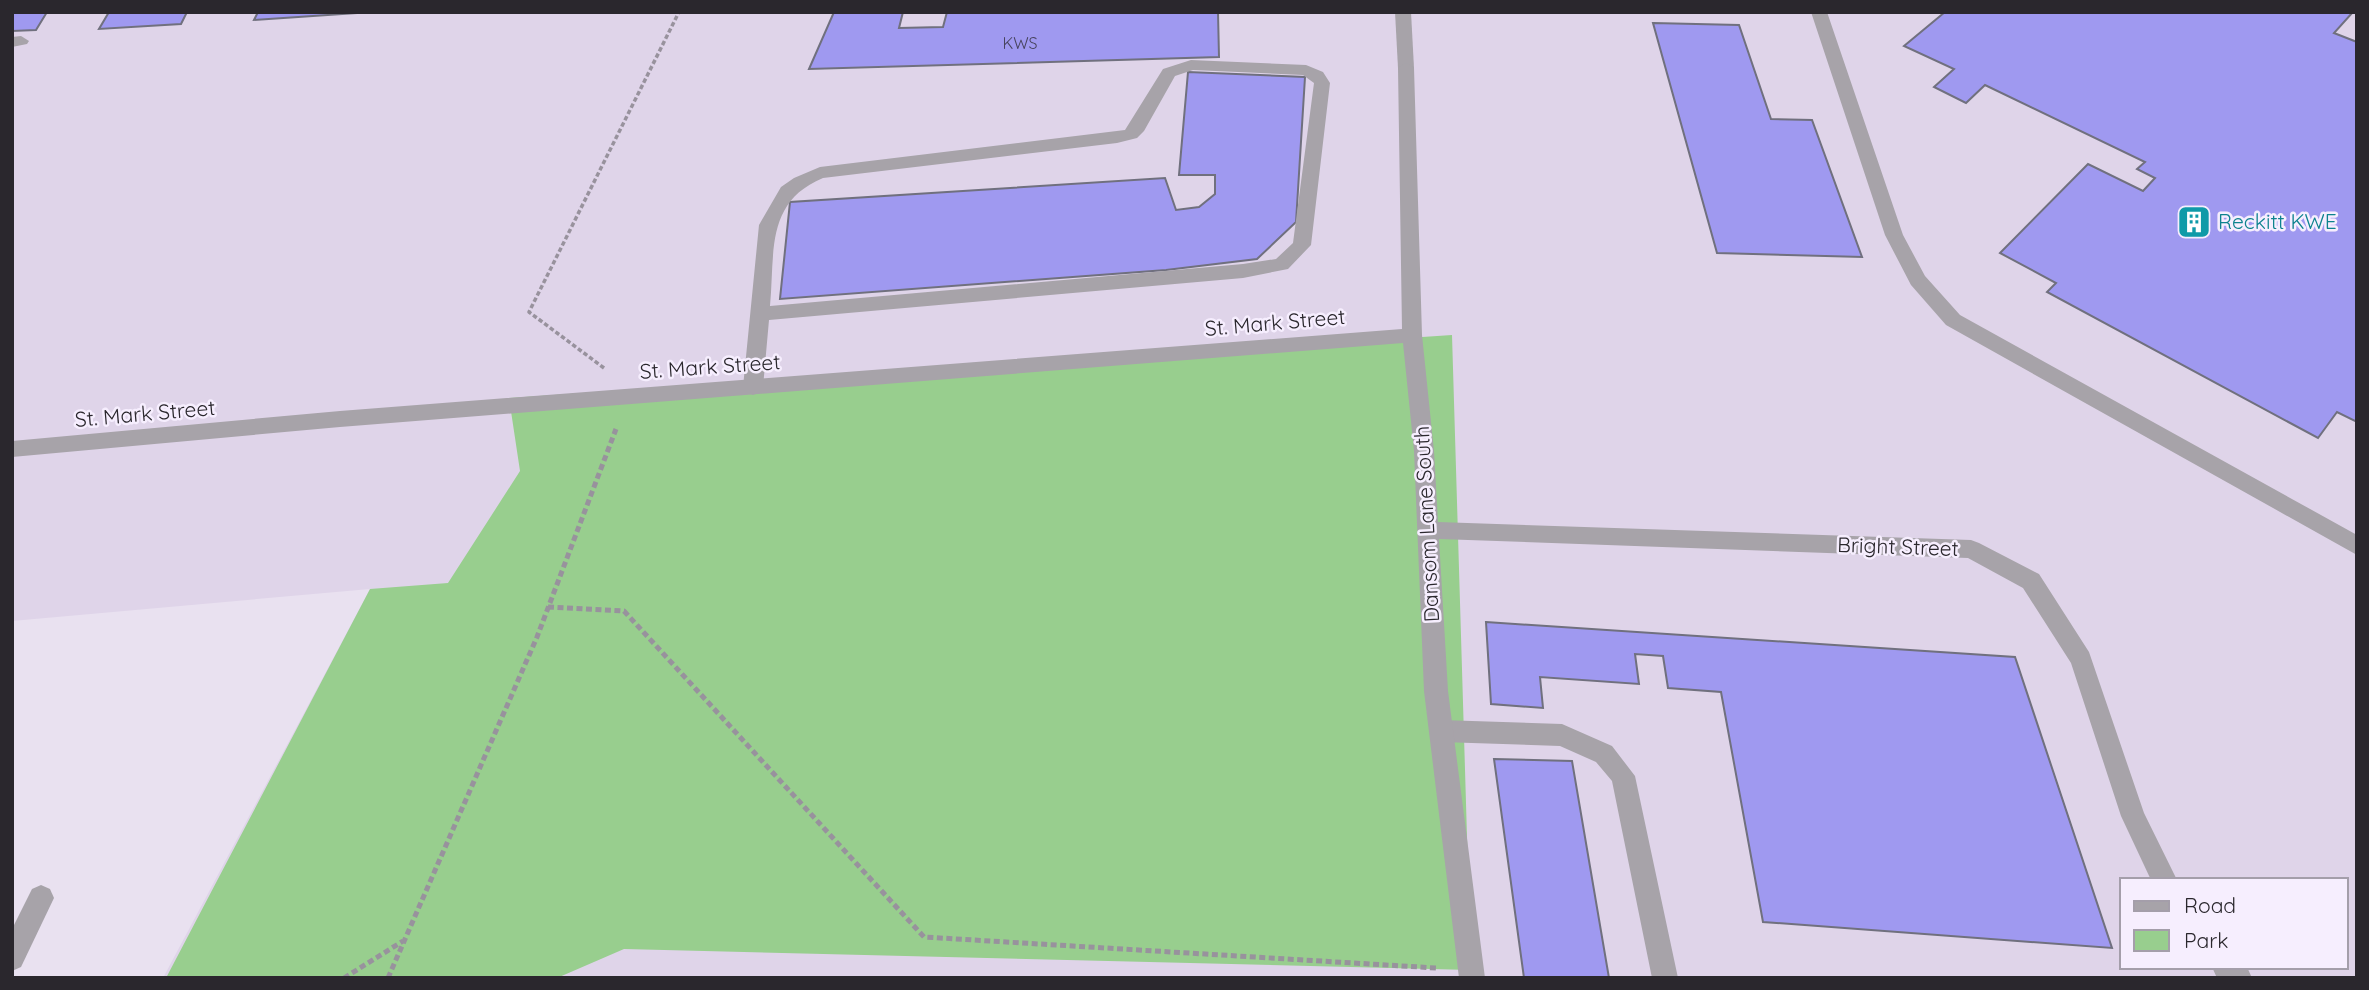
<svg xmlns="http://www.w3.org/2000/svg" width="2369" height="990" font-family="Quicksand,sans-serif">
	<rect width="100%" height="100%" fill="#e9e1f0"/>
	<!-- built -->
	<path fill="#dfd4e9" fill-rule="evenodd" d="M12 12H2357V978H163L370 589 12 621ZM2122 880H2346V967H2122Z"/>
	<!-- green -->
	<path fill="#98ce8e" d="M1452 335 1471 970 624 949 557 978H166L370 589 448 583 520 471 509 398Z"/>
	<!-- building -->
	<g fill="#9f99f0" stroke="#70707e" stroke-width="2">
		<path d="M12 12H47L36 30 12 31Z"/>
		<path d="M109 12H187L181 24 99 29Z"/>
		<path d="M258 12H372L254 20Z"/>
		<path d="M834 12H903L899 28 943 27 947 12H1218L1219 57 809 69Z"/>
		<path d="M1945 12H2353L2334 33 2357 42V422L2337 412 2318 438 2047 292 2056 283 2000 253 2088 164 2143 191 2155 178 2137 169 2145 162 1985 85 1966 103 1934 87 1954 69 1904 46Z"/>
		<path d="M1653 23 1739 25 1771 119 1812 120 1862 257 1717 253Z"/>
		<path d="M1188 72 1305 77 1296 222 1257 259 1166 270 780 299 790 202 1165 178 1176 210 1199 207 1215 194V175H1179Z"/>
		<path d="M1486 622 2015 657 2112 948 1763 922 1721 692 1668 688 1663 656 1635 654 1639 684 1540 677 1543 708 1491 704Z"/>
		<path d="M1494 759 1572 761 1609 978H1524Z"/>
	</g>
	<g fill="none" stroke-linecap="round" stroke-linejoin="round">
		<!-- path-far1 -->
		<path stroke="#98929d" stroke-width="3.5" stroke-dasharray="4.5 2.5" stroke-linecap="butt" d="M604 368 529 312 679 12"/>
		<!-- path -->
		<g stroke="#98929d" stroke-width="5" stroke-dasharray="6 3.5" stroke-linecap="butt">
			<path d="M548 607 624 611 924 937 1436 968"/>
			<path d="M344 978 403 941"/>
			<path d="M388 978 537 637 616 429"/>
		</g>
		<!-- service -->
		<g fill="#a7a3a9" fill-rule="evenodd">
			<path d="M1395 12H1411L1414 68 1406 73 1398 68Z"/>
			<path d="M1811 12H1827L1903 235 1925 276 1960 315 2357 535V555L1946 325 1911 285 1885 235Z"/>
			<path d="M1191 60 1306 65 1323 72 1330 83 1311 245 1288 269 1243 278 769 320 763 387 760 392 753 395 746 392 743 387 759 225 781 187 794 178 820 167 1125 130 1163 69ZM1193 70 1303 75 1314 83 1293 243 1276 259 1243 264 770 306C775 253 765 202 823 178L1117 143 1137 138 1144 131 1175 76Z"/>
			<path d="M1441 720 1562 724 1612 746 1635 776 1678 978H1652L1612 781 1596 762 1560 746 1441 742 1433 739 1429 731 1433 723Z"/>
		</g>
		<!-- minor -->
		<g fill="#a7a3a9" fill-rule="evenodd">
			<path d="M21 36 29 41 27 44 12 47V37Z"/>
			<path d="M1406 63 1414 68 1422 335 1434 451 1438 522 1971 540 1979 543 2039 574 2089 652 2144 813 2177 880H2151L2121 816 2071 663 2023 588 1968 558 1439 539 1448 691 1485 978H1459L1424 691 1414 451 1403 343 340 427 12 457V441L340 411 1402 329 1398 68Z"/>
			<path d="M41 885 50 889 54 898 21 967 12 971V929L32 889Z"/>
			<path d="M2212 967H2247L2252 978H2217Z"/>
		</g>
	</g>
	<!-- icons -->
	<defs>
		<symbol id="building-square" viewBox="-11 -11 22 22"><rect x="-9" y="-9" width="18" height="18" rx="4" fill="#0f9aa8" stroke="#f6eefe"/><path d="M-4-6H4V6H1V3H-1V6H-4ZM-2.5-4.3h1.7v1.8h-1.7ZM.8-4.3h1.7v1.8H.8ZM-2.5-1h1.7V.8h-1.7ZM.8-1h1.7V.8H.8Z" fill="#fff"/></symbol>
	</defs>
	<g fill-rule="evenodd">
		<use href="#building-square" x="2175" y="203" width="38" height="38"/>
	</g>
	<g text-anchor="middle" stroke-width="5" stroke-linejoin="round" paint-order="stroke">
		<!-- far-number labels -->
		<g font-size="16" fill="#47445e">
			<text x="1020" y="49">KWS</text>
		</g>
		<!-- culture labels -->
		<g font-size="21" fill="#0d838f" stroke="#f6eefe" text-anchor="start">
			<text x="2218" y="229">Reckitt KWE</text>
		</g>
		<!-- street labels -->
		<g font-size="21" fill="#2a272d" stroke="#f6eefe">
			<text transform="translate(1275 323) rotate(-5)" y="7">St. Mark Street</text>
			<text transform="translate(710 367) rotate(-4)" y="7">St. Mark Street</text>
			<text transform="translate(145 414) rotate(-5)" y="7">St. Mark Street</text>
			<text transform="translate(1427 524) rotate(-93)" y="7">Dansom Lane South</text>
			<text transform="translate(1898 547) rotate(2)" y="7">Bright Street</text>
		</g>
	</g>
	<!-- border -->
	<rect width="2369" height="990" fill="none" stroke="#2a272d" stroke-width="28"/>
	<!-- legend -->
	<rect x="2120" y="878" width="228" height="91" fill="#f6eefe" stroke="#a49eaa" stroke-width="2"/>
	<rect x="2134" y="901" width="35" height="10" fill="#a7a3a9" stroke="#a49eaa" stroke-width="2"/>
	<text x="2184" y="913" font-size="21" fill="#2a272d">Road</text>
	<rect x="2134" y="930" width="35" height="21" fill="#98ce8e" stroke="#a49eaa" stroke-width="2"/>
	<text x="2184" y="948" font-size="21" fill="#2a272d">Park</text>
</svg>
